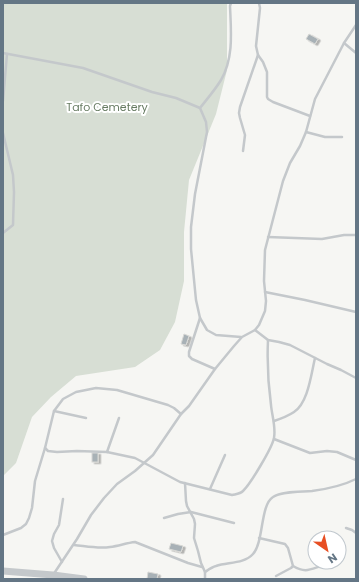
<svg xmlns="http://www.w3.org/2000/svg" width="359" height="582" font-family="Poppins,sans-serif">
	<defs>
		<filter id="shadow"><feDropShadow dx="2.5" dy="1.5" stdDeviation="0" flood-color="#0004"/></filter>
	</defs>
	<rect width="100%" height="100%" fill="#f6f6f3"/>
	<!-- green -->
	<path fill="#d7ded4" d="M3 3H227V70L216 114 189 180 184 232V281L175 322 160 350 135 367 76 376 51 397 32 417 16 463 3 476Z"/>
	<!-- building -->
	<g fill="#a8b1b6" stroke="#d8d8d5" filter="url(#shadow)">
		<path d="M309 34 318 39 315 44 306 39Z"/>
		<path d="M184 334 189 336 186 345 181 344Z"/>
		<rect x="92" y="453" width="6" height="9"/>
		<path d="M171 543 183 546 181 552 169 549Z"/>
		<path d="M148 572 158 574 157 579H147Z"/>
	</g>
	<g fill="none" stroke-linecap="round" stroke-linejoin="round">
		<!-- service -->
		<g stroke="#c4c8cb" stroke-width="2.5">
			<path d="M259 3 260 8 256 46 258 55 263 62 267 72V97L268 99 273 102 310 116"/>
			<path d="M344 43 356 53"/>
			<path d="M3 53 83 68 152 92 176 98 200 108 206 122 207 132 195 194 191 227V249L196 300 200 318 207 330 216 335 241 337"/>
			<path d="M3 101 7 54"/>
			<path d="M200 108C207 99 215 90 221 80 234 58 231 31 230 6L231 3"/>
			<path d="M306 132 325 137H342"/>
			<path d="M3 133 13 175 14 192 13 225 3 233"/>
			<path d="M243 151 245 135 240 118 239 113 240 107 258 55"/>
			<path d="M268 237 322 239 344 235H356"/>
			<path d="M265 292 305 300 356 312"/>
			<path d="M200 318 189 352V356L192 359 215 369"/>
			<path d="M255 330 268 340 279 342 290 345 327 364 341 370 356 378"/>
			<path d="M54 411 86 418"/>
			<path d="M274 421C280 419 288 416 294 412 308 403 311 375 315 358"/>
			<path d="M274 439 310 453 327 451 337 452 356 460"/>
			<path d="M45 448 48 451 57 452 77 451 107 452 135 458 180 482 232 495C236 494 240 494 243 491 251 483 272 448 274 438 276 427 272 416 271 405 268 383 267 362 268 340"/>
			<path d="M107 452 119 418"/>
			<path d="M185 483 186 501 187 506 194 519 195 524 194 538 198 551 201 563 205 572"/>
			<path d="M210 489 225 455"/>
			<path d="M164 518 178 514 191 512 234 523"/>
			<path d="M346 528 352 530 356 533"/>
			<path d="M3 535 21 528 26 524 29 518 32 508 35 481 45 448 54 411 63 399 76 392 96 388 117 390 168 405 174 408 181 414"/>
			<path d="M259 538 285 544 288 548 293 566 291 568 276 576"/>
			<path d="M74 545C85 546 98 549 110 547 119 546 126 543 135 542L188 563 202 567"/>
			<path d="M62 562 54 548 52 541 54 534 59 525 63 499"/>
			<path d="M293 566C305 573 309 570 321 566"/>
			<path d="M53 575 77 539 91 515 104 498 117 484 135 471 153 455 181 414 189 406 215 369 234 346 242 337 255 330 259 325 265 311 266 301 264 281 265 250 283 181 290 163 300 146 306 132 315 99 344 43 356 25"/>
			<path d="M205 579V572C208 570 212 567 216 566 228 562 244 564 253 554 264 542 260 505 273 497 282 491 301 492 312 491 327 489 342 486 356 479"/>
		</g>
		<!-- tertiary -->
		<path stroke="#c4c8cb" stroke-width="7" d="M3 571 53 575 84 579"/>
	</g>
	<g text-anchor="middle" stroke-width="4" stroke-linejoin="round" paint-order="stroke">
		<!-- park labels -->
		<g font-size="11" fill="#687c63" stroke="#fff">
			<text x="107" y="111">Tafo Cemetery</text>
		</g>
	</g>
	<!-- border -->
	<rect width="359" height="582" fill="none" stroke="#647685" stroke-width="8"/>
	<!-- north arrow -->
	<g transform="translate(327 550) rotate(146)"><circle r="19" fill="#ffffff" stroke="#c1c8ce"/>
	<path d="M0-3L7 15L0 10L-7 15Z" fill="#e74e22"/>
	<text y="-6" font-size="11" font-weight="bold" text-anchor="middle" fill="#647685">N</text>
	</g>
</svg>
